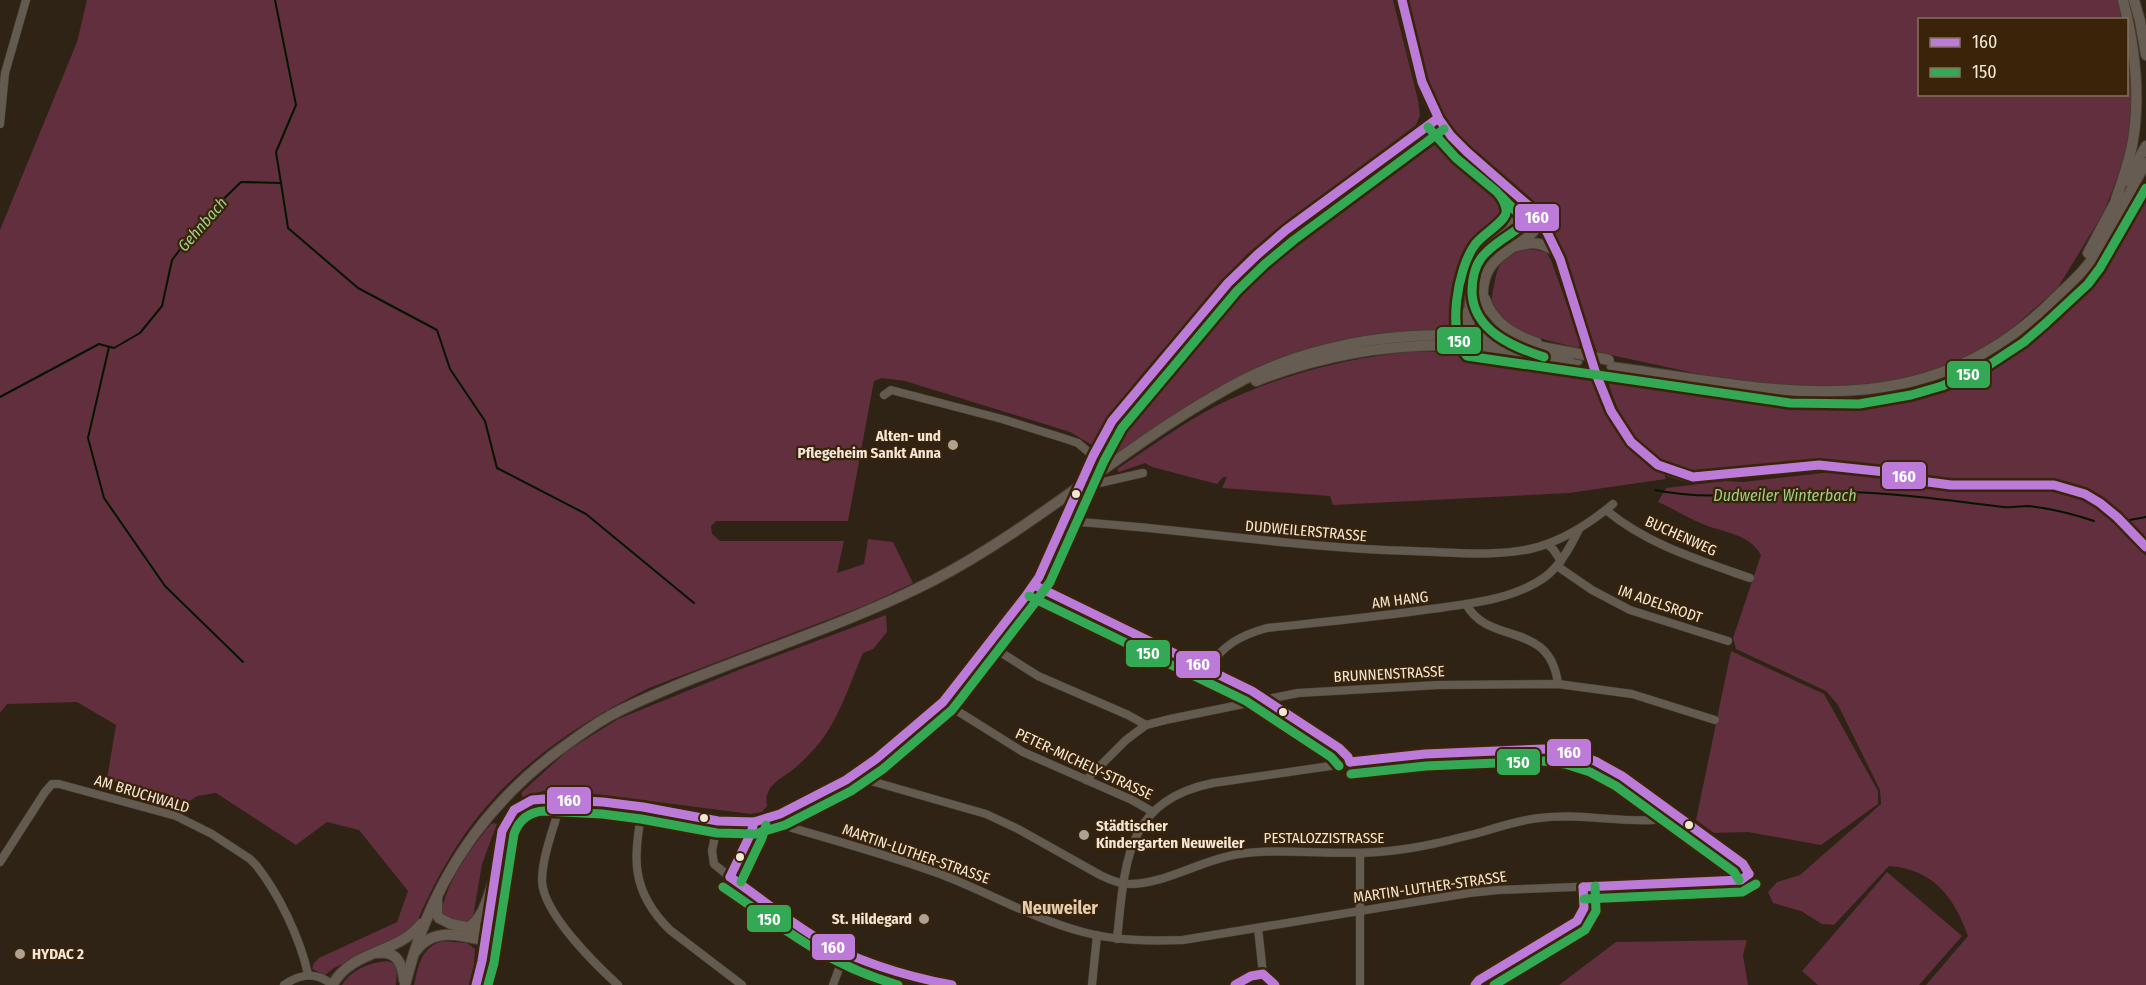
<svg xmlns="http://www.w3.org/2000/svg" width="2146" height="985" font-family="'Fira Sans Condensed',sans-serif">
	<rect width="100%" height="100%" fill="#2e2314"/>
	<!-- green -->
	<g fill="#612f3d">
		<path d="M87 0H1393L1418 100 1420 115 1416 125 1278 229 1246 255 1143 373 1110 416 1092 445 1070 432 905 381 882 378 874 381 848 521H716L711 526 712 534 720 541H844L837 573 864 564 868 539 893 542 913 583 869 604 649 688C568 728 497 778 450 857 440 873 432 889 424 906 420 913 418 924 412 931 407 937 346 962 334 968L325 975 312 969 314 963 319 958 397 922 408 891 359 830 327 822 296 845 216 793 197 796 188 802 107 779 116 725 77 702 7 704 0 713V230L77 42Z"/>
		<path d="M1407 0H2118L2124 19 1920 20V94H2126L2127 30 2132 93 2127 152 2104 212 2057 289 2011 329 1975 353 1935 370 1881 384 1812 388 1722 379 1597 352 1560 247 1547 223 1462 143 1438 114 1421 63Z"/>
		<path d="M1426 136 1444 139 1452 144C1465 156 1511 190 1513 206 1516 229 1491 237 1479 252 1463 272 1473 303 1456 322 1452 326 1445 328 1440 331L1284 359 1108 458 1102 459V448L1119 420 1236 281 1262 254 1331 201 1417 141Z"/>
		<path d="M2146 185V540L2087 490 2063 481 2036 478 1971 482 1923 475 1897 467 1874 464 1837 462 1689 473C1652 459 1629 440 1615 402 1611 391 1607 383 1608 371 1727 392 1860 425 1974 367 2004 351 2029 330 2054 307 2062 299 2074 293 2082 284 2099 263 2113 239 2127 216 2133 206 2138 194 2146 185Z"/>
		<path d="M1529 249 1546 252 1551 260 1581 344 1578 348C1554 341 1497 333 1492 303 1491 296 1494 288 1495 280 1499 258 1508 254 1529 249Z"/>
		<path d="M1416 351 1504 355 1588 367C1607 413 1616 450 1664 474L1666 479 1569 493 1333 505 1330 496 1222 488 1227 477H1223L1217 484 1152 467 1145 463 1119 472 1117 469C1149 448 1180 425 1214 407 1278 375 1345 358 1416 351Z"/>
		<path d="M1831 472 1880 475 1932 489H2032L2067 494 2094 505 2107 515 2146 556V985H1926L1968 936C1954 897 1933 869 1889 866L1834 925 1822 924 1801 911 1773 903 1768 892 1777 882 1800 875 1881 804 1880 790 1838 705 1826 691 1736 649 1733 638 1761 555C1749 534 1726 533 1705 525 1689 519 1674 509 1658 502L1666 488 1725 481 1743 482Z"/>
		<path d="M886 615 887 632 873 649 863 653C850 683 837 725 815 748 809 755 802 762 795 768 782 779 763 785 767 806L762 812 751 814 563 790 544 791 522 797V792L567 751 618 719 741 669Z"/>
		<path d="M1731 651 1824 694 1878 791V804L1821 845 1748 832 1714 833 1696 820Z"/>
		<path d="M494 823 497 824 482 864 472 923 455 922 441 913C448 879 469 851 491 824Z"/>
		<path d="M1887 872 1962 936 1919 985H1818L1802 971Z"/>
		<path d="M1747 940 1743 955 1748 985H1559L1616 942Z"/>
		<path d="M443 941 467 943 475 949 474 969 469 985H414C418 965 422 946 443 941Z"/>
		<path d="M387 961 393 963 397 968 396 985H342C352 969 369 963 387 961Z"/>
	</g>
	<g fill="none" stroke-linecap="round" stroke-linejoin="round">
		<!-- stream -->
		<g stroke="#041502" stroke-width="2">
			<path d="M281 183 288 228 358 288 437 330 450 369 485 421 497 468 586 514 694 603"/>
			<path d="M109 347 88 438 104 498 165 586 243 662"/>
			<path d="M0 397 99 344 114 348 140 333 162 306 172 260 204 218 241 182 281 183 276 152 296 105 275 0"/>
			<path d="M1655 490C1702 500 1752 494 1800 492 1869 489 1937 499 2004 507 2012 508 2020 506 2027 506 2049 508 2073 514 2094 521"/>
			<path d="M2130 520 2146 517"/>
		</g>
		<defs>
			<g id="minor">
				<path d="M0 124 5 73 26 0"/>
				<path d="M884 395 891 390 1002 419 1063 438 1078 443 1093 456"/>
				<path d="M1099 483 1143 473"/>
				<path d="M1081 484 1093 456 1112 421 1245 264 1282 232 1349 183 1378 159 1437 119"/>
				<path d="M1606 510C1648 545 1699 560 1750 578"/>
				<path d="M1064 521C1180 528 1295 548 1412 551 1451 552 1492 557 1530 549 1561 542 1589 524 1613 504"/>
				<path d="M1547 544 1553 549 1561 561"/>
				<path d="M1557 566 1592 590 1630 610 1728 641"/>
				<path d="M1034 585 1208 668 1252 691 1339 748 1348 757 1350 762"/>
				<path d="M1466 604C1489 647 1550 619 1558 684"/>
				<path d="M989 645 1038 676 1128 715 1146 725"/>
				<path d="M1208 668C1223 645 1241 635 1267 628 1322 622 1376 617 1431 609 1468 604 1513 600 1545 577 1560 566 1571 546 1579 529"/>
				<path d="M943 702 1023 752 1132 800 1153 812"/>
				<path d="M858 772 871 781 986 814 1018 829 1100 875C1110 880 1119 884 1130 884 1166 884 1203 859 1239 854 1289 847 1339 857 1389 851 1420 848 1451 840 1482 832 1501 826 1520 820 1539 818 1577 813 1615 822 1653 820L1658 818 1667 809"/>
				<path d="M1086 780 1126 740 1146 725 1170 719 1298 693 1438 685 1558 684 1632 694 1715 720"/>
				<path d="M562 799C555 824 542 856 542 881 543 913 595 964 618 985"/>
				<path d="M643 807C632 857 631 892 670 930L742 985"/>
				<path d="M780 814 783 821 792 828C841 842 891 856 940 874 988 892 1033 919 1083 932 1116 941 1150 941 1183 940L1469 893 1498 890 1725 881 1741 880 1749 874 1743 864 1622 776 1595 761 1568 752 1544 749 1399 756 1213 783C1125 801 1125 863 1117 939"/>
				<path d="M718 821 712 851 714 864C783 922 861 970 952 985"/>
				<path d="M0 862 45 792 52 784H59L176 816 212 834 250 859 256 865C279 894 300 938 308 974"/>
				<path d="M730 877 751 833 754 822"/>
				<path d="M493 885C496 864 496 834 509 816 546 767 712 837 769 818 787 813 802 803 818 794 864 771 905 740 941 703 962 681 980 656 998 632 1012 615 1028 597 1039 578 1051 555 1060 530 1070 507"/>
				<path d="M1258 928 1263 974"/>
				<path d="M284 985C301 973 316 972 333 985"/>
				<path d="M476 985 482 961 491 897"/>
				<path d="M833 985 845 952"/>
				<path d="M1092 985 1097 935"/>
				<path d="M1235 985 1251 976 1263 974 1275 985"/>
				<path d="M1360 985V853"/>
				<path d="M1475 985 1479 980 1577 921 1584 908 1583 887"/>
			</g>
			<g id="secondary">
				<path d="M1402 0C1415 57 1420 110 1467 152 1493 176 1527 196 1545 228 1589 302 1587 461 1693 477L1819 465 1895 473 1920 481 1951 485H2054L2085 494 2100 503 2117 517 2146 547"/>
				<path d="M2134 0 2140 21 2146 55"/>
				<path d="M2126 181 2146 146"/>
				<path d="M2116 199C2122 182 2128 164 2132 146 2141 98 2135 47 2123 0"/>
				<path d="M1510 231 1517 213 1513 192"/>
				<path d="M1517 246C1534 241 1543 243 1557 252"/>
				<path d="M2088 253 2119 195"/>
				<path d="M1485 299C1493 323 1514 335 1537 343"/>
				<path d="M1444 335 1460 324 1468 311"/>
				<path d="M1477 343C1489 320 1475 288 1491 266 1503 248 1536 240 1540 219"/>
				<path d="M1473 344C1468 331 1469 316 1470 302 1474 267 1478 251 1509 231 1520 225 1528 221 1540 219"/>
				<path d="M1612 367C1772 389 1918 430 2049 304 2063 290 2078 278 2090 262 2113 232 2126 195 2146 163"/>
				<path d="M1256 381C1324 354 1398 342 1472 346 1507 348 1542 355 1577 361"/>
				<path d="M437 899V914L439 918 451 924 486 931"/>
				<path d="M467 928C483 920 488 897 493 882"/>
				<path d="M416 951C433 927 461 935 485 941"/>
				<path d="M378 953C397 951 402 963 404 980"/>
				<path d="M333 984C352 950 398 954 421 924"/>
				<path d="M405 985C430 883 486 800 573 740 588 729 604 718 621 710 723 661 833 632 934 580 1043 523 1134 437 1243 380 1294 354 1356 339 1413 336 1466 332 1522 343 1574 353"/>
			</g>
		</defs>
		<!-- minor casing -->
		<use href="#minor" stroke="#463c32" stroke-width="9"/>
		<!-- secondary casing -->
		<use href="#secondary" stroke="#463c32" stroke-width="12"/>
		<!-- minor -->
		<use href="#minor" stroke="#635a50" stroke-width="8"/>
		<!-- secondary -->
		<use href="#secondary" stroke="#675c52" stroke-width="10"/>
		<defs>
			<path id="minor-bridge" d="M1070 507 1081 484 1099 483"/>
			<path id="secondary-bridge" d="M1574 353 1609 360"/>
		</defs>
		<!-- minor-bridge casing -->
		<use href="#minor-bridge" stroke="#463c32" stroke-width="9" stroke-linecap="butt"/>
		<!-- secondary-bridge casing -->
		<use href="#secondary-bridge" stroke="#463c32" stroke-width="12" stroke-linecap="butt"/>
		<!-- minor-bridge -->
		<use href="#minor-bridge" stroke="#635a50" stroke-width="8"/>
		<!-- secondary-bridge -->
		<use href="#secondary-bridge" stroke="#675c52" stroke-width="10"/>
		<defs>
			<g id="bus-1">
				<path d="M1402 0 1422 82 1439 119 1451 136 1467 152 1529 206 1545 228 1560 259 1596 374 1611 411 1631 442 1658 465 1693 477 1819 465 1895 473 1920 481 1951 485H2054L2085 494 2100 503 2117 517 2146 547"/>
				<path d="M1034 585 1252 691 1339 748 1348 757 1350 762"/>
				<path d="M1350 762 1425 754 1544 749 1568 752 1595 761 1622 776 1743 864 1749 874"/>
				<path d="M730 877C759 897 787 920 817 938 859 963 905 976 952 985"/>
				<path d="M730 877 751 833 754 822"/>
				<path d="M1583 887 1741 880 1749 874"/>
				<path d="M476 985 482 961 502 831 514 810 532 800 544 799 603 802 643 807 718 821 754 822 780 814 846 780 876 759 943 702 1025 597 1039 577 1093 456 1112 421 1228 283 1257 255 1286 230 1437 119"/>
				<path d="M1235 985 1251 976 1263 974 1275 985"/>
				<path d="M1475 985 1479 980 1577 921 1584 908 1583 887"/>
			</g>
			<g id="bus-2">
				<path d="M1428 127 1456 158 1497 192C1502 197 1507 206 1506 213 1504 223 1480 236 1474 246 1458 269 1446 333 1467 356L1790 403 1859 404 1911 395 1942 386 1986 367 2024 342 2046 323 2088 284 2100 268 2146 188"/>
				<path d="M1502 197 1526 222C1512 235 1494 242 1482 257 1474 267 1472 281 1472 293 1474 331 1513 347 1544 357"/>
				<path d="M1029 596 1246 701 1331 757 1339 766"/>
				<path d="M1351 774 1426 766 1544 761 1565 764 1590 772 1616 786 1734 872 1739 880"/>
				<path d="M741 882 762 838 766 825"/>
				<path d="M723 887C784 928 825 964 898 985"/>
				<path d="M1584 899 1742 892 1756 884"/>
				<path d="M488 985 494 963 514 834C519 820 529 812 544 811L602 814 641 819 717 833 755 834 785 825 851 791 883 769 952 710 1034 604 1050 582 1104 461 1122 428 1237 291 1265 264 1294 240 1444 129"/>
				<path d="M1494 985 1585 930 1596 911 1595 886"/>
			</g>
		</defs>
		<!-- bus-1 casing -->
		<use href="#bus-1" stroke="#39240a" stroke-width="14"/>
		<!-- bus-2 casing -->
		<use href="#bus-2" stroke="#39240a" stroke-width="14"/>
		<!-- bus-1 -->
		<use href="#bus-1" stroke="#bd7bd9" stroke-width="9"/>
		<!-- bus-2 -->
		<use href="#bus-2" stroke="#34a955" stroke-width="9"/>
	</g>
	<!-- markers -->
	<g fill="#afa293" stroke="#39240a" stroke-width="2">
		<circle cx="953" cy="445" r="6"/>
		<circle cx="1084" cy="835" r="6"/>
		<circle cx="924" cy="919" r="6"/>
		<circle cx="20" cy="954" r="6"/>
	</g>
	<g fill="#f4e6d7" stroke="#39240a" stroke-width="2">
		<circle cx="1076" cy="494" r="5"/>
		<circle cx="1283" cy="712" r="5"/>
		<circle cx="704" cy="818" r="5"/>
		<circle cx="1689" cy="825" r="5"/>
		<circle cx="740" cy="857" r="5"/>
	</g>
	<g text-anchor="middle" stroke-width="4.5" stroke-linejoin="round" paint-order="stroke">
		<!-- poi labels -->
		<g font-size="15" font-weight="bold" fill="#f4e6d7" stroke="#39240a" text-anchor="end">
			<text x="941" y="441">Alten- und<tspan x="941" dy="17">Pflegeheim Sankt Anna</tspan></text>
			<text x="1096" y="831" text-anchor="start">Städtischer<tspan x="1096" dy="17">Kindergarten Neuweiler</tspan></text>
			<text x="912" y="924">St. Hildegard</text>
			<text x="32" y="959" text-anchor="start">HYDAC 2</text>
		</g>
		<!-- street labels -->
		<g font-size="15" fill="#f4e6d7" stroke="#39240a">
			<text transform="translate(1306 531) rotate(5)" y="5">DUDWEILERSTRASSE</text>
			<text transform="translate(1681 536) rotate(24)" y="5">BUCHENWEG</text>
			<text transform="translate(1400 600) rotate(-7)" y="5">AM HANG</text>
			<text transform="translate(1660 604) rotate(19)" y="5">IM ADELSRODT</text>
			<text transform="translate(1389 674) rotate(-3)" y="5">BRUNNENSTRASSE</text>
			<text transform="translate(1084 764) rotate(25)" y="5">PETER-MICHELY-STRASSE</text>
			<text transform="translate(142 794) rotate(17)" y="5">AM BRUCHWALD</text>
			<text x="1324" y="843">PESTALOZZISTRASSE</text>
			<text transform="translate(916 854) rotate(19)" y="5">MARTIN-LUTHER-STRASSE</text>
			<text transform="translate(1430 887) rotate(-8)" y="5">MARTIN-LUTHER-STRASSE</text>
		</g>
		<!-- water labels -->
		<g font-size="16" font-style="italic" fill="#9bd087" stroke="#39240a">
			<text transform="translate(202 224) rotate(-49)" y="6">Gehnbach</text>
			<text x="1785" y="501">Dudweiler Winterbach</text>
		</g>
		<!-- quarter labels -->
		<g font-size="18" font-weight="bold" fill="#e7ccaf" stroke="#39240a">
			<text x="1060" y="914">Neuweiler</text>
		</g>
	</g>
	<g stroke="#39240a" stroke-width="2">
		<rect x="1514" y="203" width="46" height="29" rx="6" fill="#bd7bd9"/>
		<rect x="1436" y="326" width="46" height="29" rx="6" fill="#34a955"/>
		<rect x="1946" y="360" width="45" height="29" rx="6" fill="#34a955"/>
		<rect x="1881" y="461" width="46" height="29" rx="6" fill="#bd7bd9"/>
		<rect x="1125" y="639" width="46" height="29" rx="6" fill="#34a955"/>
		<rect x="1175" y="650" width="46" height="29" rx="6" fill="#bd7bd9"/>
		<rect x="1546" y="738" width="46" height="29" rx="6" fill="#bd7bd9"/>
		<rect x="1496" y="748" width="45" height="28" rx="6" fill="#34a955"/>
		<rect x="546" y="786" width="46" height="29" rx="6" fill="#bd7bd9"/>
		<rect x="746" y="904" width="46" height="29" rx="6" fill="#34a955"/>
		<rect x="811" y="933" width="45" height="28" rx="6" fill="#bd7bd9"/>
	</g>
	<g font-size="16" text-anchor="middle" font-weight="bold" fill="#fff">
		<text x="1537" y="223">160</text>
		<text x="1459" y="347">150</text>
		<text x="1968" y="380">150</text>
		<text x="1904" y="482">160</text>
		<text x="1148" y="659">150</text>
		<text x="1198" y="670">160</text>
		<text x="1569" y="758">160</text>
		<text x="1518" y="768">150</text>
		<text x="569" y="806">160</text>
		<text x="769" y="925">150</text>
		<text x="833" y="953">160</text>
	</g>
	<!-- legend -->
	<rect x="1918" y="18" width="210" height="78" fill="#39240a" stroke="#84725c" stroke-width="1.5"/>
	<rect x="1930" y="38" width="30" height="9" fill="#bd7bd9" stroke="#84725c" stroke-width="1.5"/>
	<text x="1972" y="48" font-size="18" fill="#f4e6d7">160</text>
	<rect x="1930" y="68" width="30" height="9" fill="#34a955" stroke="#84725c" stroke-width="1.5"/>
	<text x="1972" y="78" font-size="18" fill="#f4e6d7">150</text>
</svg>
